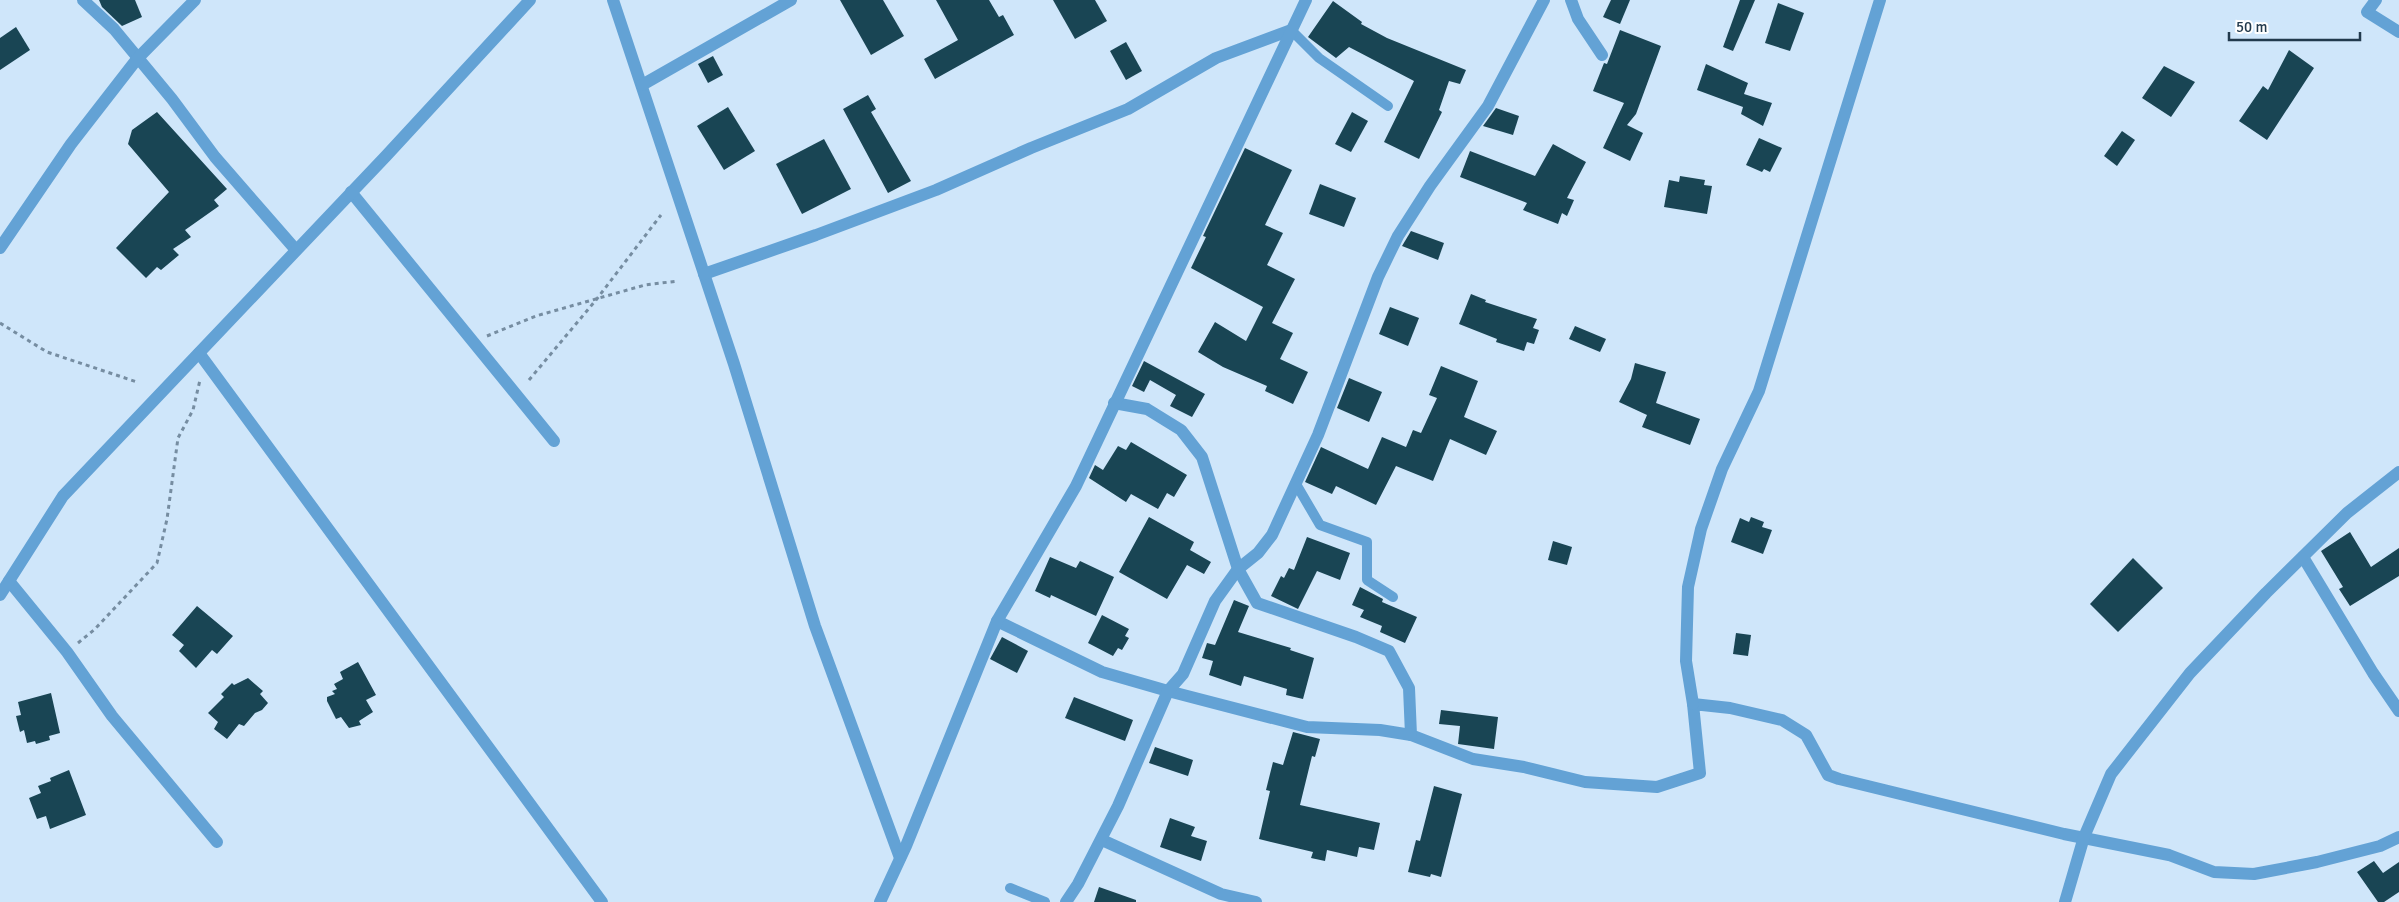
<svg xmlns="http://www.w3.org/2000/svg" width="2399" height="902" font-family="Signika,sans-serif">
	<rect width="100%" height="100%" fill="#cfe6fa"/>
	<!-- building -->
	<g fill="#194554">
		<path d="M99 0H135L142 17 122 26 102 7Z"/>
		<path d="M840 0H883L904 36 871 55Z"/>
		<path d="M936 0H989L999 17 1003 15 1014 35 935 79 924 59 958 40Z"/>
		<path d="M1053 0H1095L1107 21 1075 39Z"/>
		<path d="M1611 0H1630L1620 24 1603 17Z"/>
		<path d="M1740 0H1755L1733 51 1723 47Z"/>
		<path d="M1333 1 1362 22 1361 24 1387 38 1466 70 1460 84 1449 81 1439 110 1442 112 1419 159 1384 142 1414 81 1349 47 1336 58 1308 37Z"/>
		<path d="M1778 3 1804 13 1790 51 1765 43Z"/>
		<path d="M16 27 30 50 0 70V38Z"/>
		<path d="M1620 30 1661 46 1636 114 1627 125 1643 133 1630 161 1603 148 1624 103 1593 91 1604 63 1607 64Z"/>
		<path d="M1126 42 1142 71 1126 80 1110 51Z"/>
		<path d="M2289 50 2314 68 2267 140 2239 121 2263 86 2268 90Z"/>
		<path d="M713 56 723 75 708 83 698 64Z"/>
		<path d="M1706 64 1748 83 1744 94 1772 103 1763 126 1741 114 1743 107 1697 90Z"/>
		<path d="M2164 66 2195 82 2171 117 2142 98Z"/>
		<path d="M868 95 876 109 871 112 911 181 888 193 843 109Z"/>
		<path d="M728 107 755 151 724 170 697 126Z"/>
		<path d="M1496 108 1519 116 1513 135 1483 126Z"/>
		<path d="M157 112 227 189 214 200 219 206 185 230 191 237 173 249 179 255 161 270 157 267 146 278 116 248 169 192 128 144 132 130Z"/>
		<path d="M1352 112 1368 121 1351 152 1335 144Z"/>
		<path d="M2122 131 2135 140 2117 166 2104 156Z"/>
		<path d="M1759 138 1782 148 1770 172 1764 169 1762 172 1746 165Z"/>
		<path d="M824 139 851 189 802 214 776 164Z"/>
		<path d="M1553 144 1586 162 1567 198 1574 200 1567 216 1562 213 1558 224 1523 210 1527 203 1460 177 1470 151 1535 176Z"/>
		<path d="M1245 148 1292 170 1265 225 1283 233 1267 265 1295 279 1272 323 1293 333 1280 359 1308 372 1293 404 1265 391 1267 386 1223 367 1198 352 1215 322 1246 341 1263 307 1191 268 1206 237 1203 236Z"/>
		<path d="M1680 176 1705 180 1704 185 1712 186 1707 214 1664 207 1669 180 1679 182Z"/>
		<path d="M1320 184 1356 198 1344 227 1309 214Z"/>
		<path d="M1411 231 1444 243 1438 260 1402 246Z"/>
		<path d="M1471 294 1486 300 1485 302 1537 319 1533 328 1539 330 1534 344 1527 342 1524 351 1496 342 1497 339 1459 324Z"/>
		<path d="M1390 307 1419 318 1408 346 1379 334Z"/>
		<path d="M1575 326 1606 339 1600 352 1569 339Z"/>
		<path d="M1144 361 1205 394 1192 417 1170 406 1176 395 1150 380 1144 392 1132 386Z"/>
		<path d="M1635 363 1666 372 1656 403 1700 419 1690 445 1642 427 1647 415 1619 402 1631 379Z"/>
		<path d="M1441 366 1478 381 1464 417 1497 431 1486 455 1450 439 1433 481 1396 466 1376 505 1336 486 1332 494 1305 482 1321 447 1368 469 1382 437 1406 447 1413 430 1421 433 1437 398 1429 395Z"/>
		<path d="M1349 378 1382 392 1369 422 1337 408Z"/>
		<path d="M1131 442 1187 475 1174 497 1167 493 1158 509 1131 494 1126 502 1089 478 1095 465 1103 470 1118 446 1126 450Z"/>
		<path d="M1149 517 1194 542 1190 550 1211 562 1204 574 1187 565 1167 599 1119 572Z"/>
		<path d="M1751 517 1764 522 1762 527 1772 530 1763 554 1731 542 1740 518 1749 522Z"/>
		<path d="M2350 532 2371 567 2399 548V576L2350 606 2339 589 2343 587 2321 551Z"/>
		<path d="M1307 537 1350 553 1340 580 1317 571 1298 609 1271 596 1281 576 1284 578 1289 568 1294 570Z"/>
		<path d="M1553 541 1572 547 1567 565 1548 560Z"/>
		<path d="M1050 557 1076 568 1080 561 1114 577 1096 616 1051 595 1050 598 1035 591Z"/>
		<path d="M2133 558 2163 588 2118 632 2090 604Z"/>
		<path d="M1360 587 1383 599 1382 602 1417 617 1405 643 1380 632 1382 626 1360 617 1364 610 1352 605Z"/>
		<path d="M1234 600 1249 606 1238 632 1291 648 1290 650 1314 658 1303 699 1286 695 1287 689 1244 676 1241 686 1209 675 1213 661 1202 658 1207 643 1215 645Z"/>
		<path d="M197 606 233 636 217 654 212 650 196 668 179 651 184 645 172 635Z"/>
		<path d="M1102 615 1129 629 1125 636 1129 638 1122 650 1118 648 1113 656 1088 643Z"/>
		<path d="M1736 633 1751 635 1748 656 1733 654Z"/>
		<path d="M1002 637 1028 651 1017 673 990 659Z"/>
		<path d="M358 662 376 695 366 700 373 712 359 721 361 725 349 728 341 717 336 719 327 701V697L335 694 332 691 337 689 334 684 343 679 340 672Z"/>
		<path d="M248 678 263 691 260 694 268 703 262 710 255 713 244 726 239 724 227 739 214 729 218 722 208 713 224 697 221 694 232 683 234 685Z"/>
		<path d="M51 693 60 733 49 736 50 740 36 744 35 741 27 743 24 730 20 732 16 716 21 715 18 702Z"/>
		<path d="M1074 697 1133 720 1125 741 1065 718Z"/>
		<path d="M1441 710 1498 717 1494 749 1458 744 1460 726 1439 724Z"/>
		<path d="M1293 732 1320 739 1315 757 1312 756 1300 805 1380 823 1374 850 1359 847 1357 857 1327 850 1325 861 1311 858 1313 852 1259 839 1270 791 1266 790 1273 762 1283 765Z"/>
		<path d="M1155 747 1193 760 1188 776 1149 763Z"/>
		<path d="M69 770 86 815 50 829 46 816 37 819 29 798 41 793 38 786 51 781 50 778Z"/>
		<path d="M1434 786 1462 794 1441 877 1431 874 1430 877 1408 872 1416 840 1420 841Z"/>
		<path d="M1170 818 1195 827 1191 836 1207 841 1201 861 1160 847Z"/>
		<path d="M2374 861 2383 873 2399 862V892L2384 902H2378L2357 872Z"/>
		<path d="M1099 887 1136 900V902H1094Z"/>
	</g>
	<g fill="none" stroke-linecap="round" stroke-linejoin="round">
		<!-- path -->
		<g stroke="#768da1" stroke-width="3" stroke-dasharray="4 4" stroke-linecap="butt">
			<path d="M0 323 47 352 137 382"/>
			<path d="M487 336 536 316 645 285 678 281"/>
			<path d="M529 380 596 300 661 215"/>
			<path d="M78 643 95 629 157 563 167 519 178 438 193 410 200 380"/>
		</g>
		<!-- service -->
		<g stroke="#63a2d5" stroke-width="10">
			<path d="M1291 30 1319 58 1388 106"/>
			<path d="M1296 484 1320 525 1367 542V580L1393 597"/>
			<path d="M1010 888 1045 902"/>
		</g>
		<!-- minor -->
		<g stroke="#63a2d5" stroke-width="12">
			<path d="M83 0 114 29 172 99 215 157 296 250"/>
			<path d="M613 0 734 364 815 626 900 858"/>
			<path d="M1571 0 1578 19 1602 55"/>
			<path d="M2376 0 2367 12 2399 32"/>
			<path d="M642 85 791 0"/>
			<path d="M351 192 554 441"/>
			<path d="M0 248 71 144 137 59 195 0"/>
			<path d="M704 274 816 235 936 190 1031 148 1128 109 1216 58 1291 30"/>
			<path d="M199 353 602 902"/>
			<path d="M1114 403 1147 409 1181 430 1202 457 1238 569 1257 603 1356 637 1389 651 1409 688 1411 735 1473 759 1524 767 1585 782 1657 787 1700 773 1693 704 1730 708 1782 720 1806 735 1828 775 1839 779 2064 834 2169 855 2214 872 2254 874 2317 862 2380 846 2399 837"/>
			<path d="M2303 557 2373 673 2399 711"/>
			<path d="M9 581 67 652 112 716 217 842"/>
			<path d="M0 595 63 496 386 156 530 0"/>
			<path d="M997 621 1102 672 1168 691 1307 727 1380 730 1411 735"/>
			<path d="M1693 704 1686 661 1688 587 1701 529 1722 469 1759 391 1880 0"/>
			<path d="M1102 840 1221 894 1256 902"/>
			<path d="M880 902 906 846 997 621 1076 486 1306 0"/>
			<path d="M1066 902 1078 884 1118 806 1168 691 1183 674 1215 601 1238 569 1258 553 1272 535 1318 435 1378 277 1398 236 1430 186 1488 106 1544 0"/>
			<path d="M2065 902 2084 837 2111 774 2190 673 2266 593 2347 513 2399 472"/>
		</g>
	</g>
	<!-- scale -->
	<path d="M2229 32v8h131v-8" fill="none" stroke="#223a4d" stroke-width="2.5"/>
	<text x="2236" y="32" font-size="15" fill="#223a4d" stroke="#ffffff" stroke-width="4" paint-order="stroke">50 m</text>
</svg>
